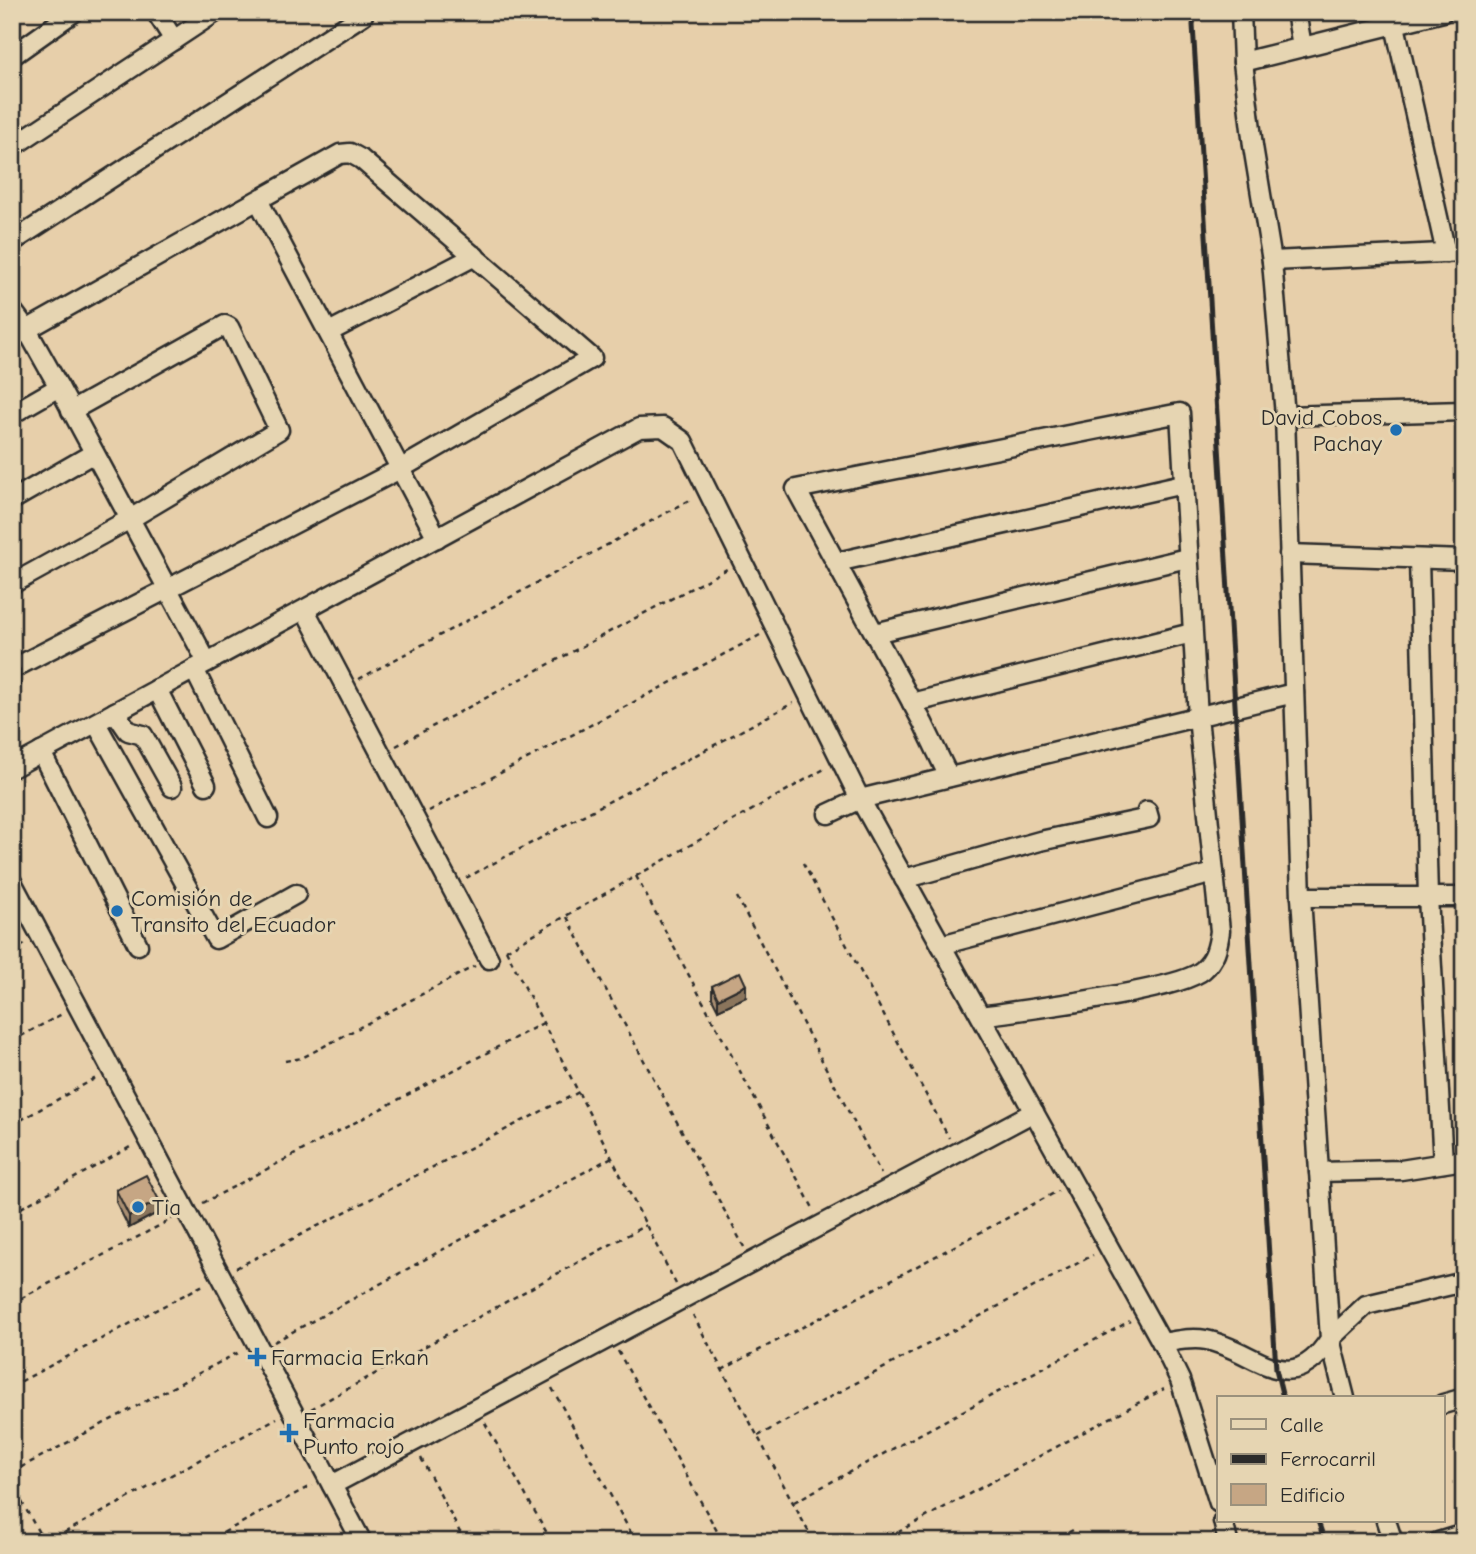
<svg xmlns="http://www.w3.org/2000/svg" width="1476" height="1554" font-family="'Comic Neue',sans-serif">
	<rect width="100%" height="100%" fill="#e7cfaa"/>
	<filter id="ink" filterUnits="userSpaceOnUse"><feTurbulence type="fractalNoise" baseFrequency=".0143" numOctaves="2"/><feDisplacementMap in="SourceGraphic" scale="14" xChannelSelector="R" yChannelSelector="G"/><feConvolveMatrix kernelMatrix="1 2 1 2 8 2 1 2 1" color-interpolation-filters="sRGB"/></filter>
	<g filter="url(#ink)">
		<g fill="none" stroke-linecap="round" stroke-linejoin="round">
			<defs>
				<g id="minor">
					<path d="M156 12 174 40"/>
					<path d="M1296 12 1302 46"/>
					<path d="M1392 12 1446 253"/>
					<path d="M12 56 74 12"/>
					<path d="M1243 62 1443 12"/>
					<path d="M12 147 216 12"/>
					<path d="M259 202 437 538"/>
					<path d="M12 242 363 15"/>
					<path d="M1272 261 1464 252"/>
					<path d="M12 310 27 330 59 387 207 662"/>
					<path d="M329 332 475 256"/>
					<path d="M12 338 340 154 350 153 361 159 592 358 400 469 12 669"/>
					<path d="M12 414 59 387"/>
					<path d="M1285 416 1464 411"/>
					<path d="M12 500 94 453"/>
					<path d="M1289 554 1464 560"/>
					<path d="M1419 559 1428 897 1443 1163"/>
					<path d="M837 562 1183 484"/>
					<path d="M12 584 130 519 279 430 229 327 225 325 71 411"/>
					<path d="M306 612 489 959"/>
					<path d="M875 633 1187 558"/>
					<path d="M194 669 268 818"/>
					<path d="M157 689 206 785"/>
					<path d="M912 703 1192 633"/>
					<path d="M115 712 128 731 143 735 172 787"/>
					<path d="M96 723 216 939 296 894"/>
					<path d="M41 752 138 945"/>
					<path d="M12 768 639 428 663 427 683 441 860 799 1162 1343 1180 1380 1219 1503"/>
					<path d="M949 777 923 723 796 489 1180 413 1198 717 1220 931C1218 946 1215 960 1203 970 1180 991 1021 1010 981 1016"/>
					<path d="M828 814 860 799 1294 693"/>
					<path d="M904 879 1040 841 1149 818 1147 811"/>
					<path d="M12 882 362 1542"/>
					<path d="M1301 897H1464"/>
					<path d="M941 945 1214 873"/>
					<path d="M1319 1172 1401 1170 1464 1160"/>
					<path d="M1162 1343C1176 1341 1191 1337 1206 1340 1257 1350 1289 1402 1330 1339L1301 897 1285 416 1272 261 1253 146 1243 62 1241 12"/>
					<path d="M1345 1398 1330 1339 1366 1305 1464 1282"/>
					<path d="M1443 1404 1464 1398"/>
					<path d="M332 1485 1034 1112"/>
					<path d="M1223 1521 1228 1542"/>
					<path d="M1386 1521 1393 1542"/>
					<path d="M1438 1542 1464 1534"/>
				</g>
			</defs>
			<!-- minor casing -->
			<use href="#minor" stroke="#2b2b2b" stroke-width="23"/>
			<!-- path -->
			<g stroke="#2b2b2b" stroke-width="2.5" stroke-dasharray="5 5" stroke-linecap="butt">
				<path d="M359 679 692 499"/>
				<path d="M396 746 727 569"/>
				<path d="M429 811 760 635"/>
				<path d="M803 863 949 1138"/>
				<path d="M636 876 814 1210"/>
				<path d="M466 878 793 703"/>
				<path d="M737 897 881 1174"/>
				<path d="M567 917 744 1247"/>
				<path d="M506 950 676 1284"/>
				<path d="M506 950 826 768"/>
				<path d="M12 952 25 944"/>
				<path d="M12 1041 62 1014"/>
				<path d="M285 1061 302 1058 475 966"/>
				<path d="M12 1125 96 1078"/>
				<path d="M203 1203 543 1023"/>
				<path d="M12 1213 132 1146"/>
				<path d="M236 1268 579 1092"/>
				<path d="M12 1303 172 1219"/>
				<path d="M693 1315 814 1542"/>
				<path d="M274 1342 612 1157"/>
				<path d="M618 1351 723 1542"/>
				<path d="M722 1370 1058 1191"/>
				<path d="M12 1386 205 1284"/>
				<path d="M552 1388 636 1542"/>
				<path d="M311 1409 646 1225"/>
				<path d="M485 1423 552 1542"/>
				<path d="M758 1436 1093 1255"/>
				<path d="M421 1458 465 1542"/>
				<path d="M12 1472 241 1351"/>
				<path d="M12 1484 44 1542"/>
				<path d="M794 1502 1130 1321"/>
				<path d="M47 1542 277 1418"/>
				<path d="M206 1542 312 1485"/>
				<path d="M880 1542 1164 1389"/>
				<path d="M1051 1542 1073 1530"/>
			</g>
			<!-- minor -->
			<use href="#minor" stroke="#e6d5b2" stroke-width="18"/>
			<!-- rail -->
			<g stroke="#2b2b2b" stroke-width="5">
				<path d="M1195 12 1193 25 1276 1369 1283 1398"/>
				<path d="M1318 1521 1325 1542"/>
			</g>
		</g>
		<!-- wall -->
		<g fill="#aa8f72" stroke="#2b2b2b" stroke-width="2">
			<path d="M712 986 746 997 718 1010 712 998Z"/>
			<path d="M116 1190 159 1212 129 1228 116 1202Z"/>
		</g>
		<!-- shaded-wall -->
		<g fill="#8b745c" stroke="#2b2b2b" stroke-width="2">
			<path d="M20 670V688L12 692V674Z"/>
			<path d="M746 985V997L718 1010V999Z"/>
			<path d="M159 1200V1212L129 1228V1216Z"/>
		</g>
		<!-- building -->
		<g fill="#c6a684" stroke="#2b2b2b" stroke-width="2">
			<path d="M12 661 16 662 20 670 12 674Z"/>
			<path d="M740 972 746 985 718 999 712 986Z"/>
			<path d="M146 1175 159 1200 129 1216 116 1190Z"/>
		</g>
	</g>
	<!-- markers -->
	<g fill="#1f6fb2" stroke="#e6d5b2" stroke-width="2.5">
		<circle cx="1396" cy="430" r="7"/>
		<circle cx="117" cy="911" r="7"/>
		<circle cx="138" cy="1207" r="7"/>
		<path d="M253.5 1346.5h7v7h7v7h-7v7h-7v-7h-7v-7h7z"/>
		<path d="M285.5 1422.5h7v7h7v7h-7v7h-7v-7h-7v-7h7z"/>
	</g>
	<g text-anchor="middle" stroke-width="6" stroke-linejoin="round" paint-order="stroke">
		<!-- poi labels -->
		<g font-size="23" fill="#2b2b2b" stroke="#e6d5b2" text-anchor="start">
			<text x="1382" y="425" text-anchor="end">David Cobos<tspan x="1382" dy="26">Pachay</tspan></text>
			<text x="131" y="906">Comisión de<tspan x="131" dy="26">Transito del Ecuador</tspan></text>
			<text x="152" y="1215">Tia</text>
			<text x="271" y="1365">Farmacia Erkan</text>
			<text x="303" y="1428">Farmacia<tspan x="303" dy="26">Punto rojo</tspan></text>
		</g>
	</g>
	<!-- margin -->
	<rect width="1476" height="1554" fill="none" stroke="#e6d5b2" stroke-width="42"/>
	<rect x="21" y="21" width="1434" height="1512" fill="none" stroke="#2b2b2b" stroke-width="2.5" filter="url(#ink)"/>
	<!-- legend -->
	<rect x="1217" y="1396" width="228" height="126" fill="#e6d5b2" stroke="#9b917c" stroke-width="2"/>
	<rect x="1231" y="1419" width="35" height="10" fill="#e6d5b2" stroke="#9b917c" stroke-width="2"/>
	<text x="1280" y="1432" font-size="21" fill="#2b2b2b">Calle</text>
	<rect x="1231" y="1454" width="35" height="10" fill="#2b2b2b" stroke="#9b917c" stroke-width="2"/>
	<text x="1280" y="1466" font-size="21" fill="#2b2b2b">Ferrocarril</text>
	<rect x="1231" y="1484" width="35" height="21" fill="#c6a684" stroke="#9b917c" stroke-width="2"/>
	<text x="1280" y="1502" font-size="21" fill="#2b2b2b">Edificio</text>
</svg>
